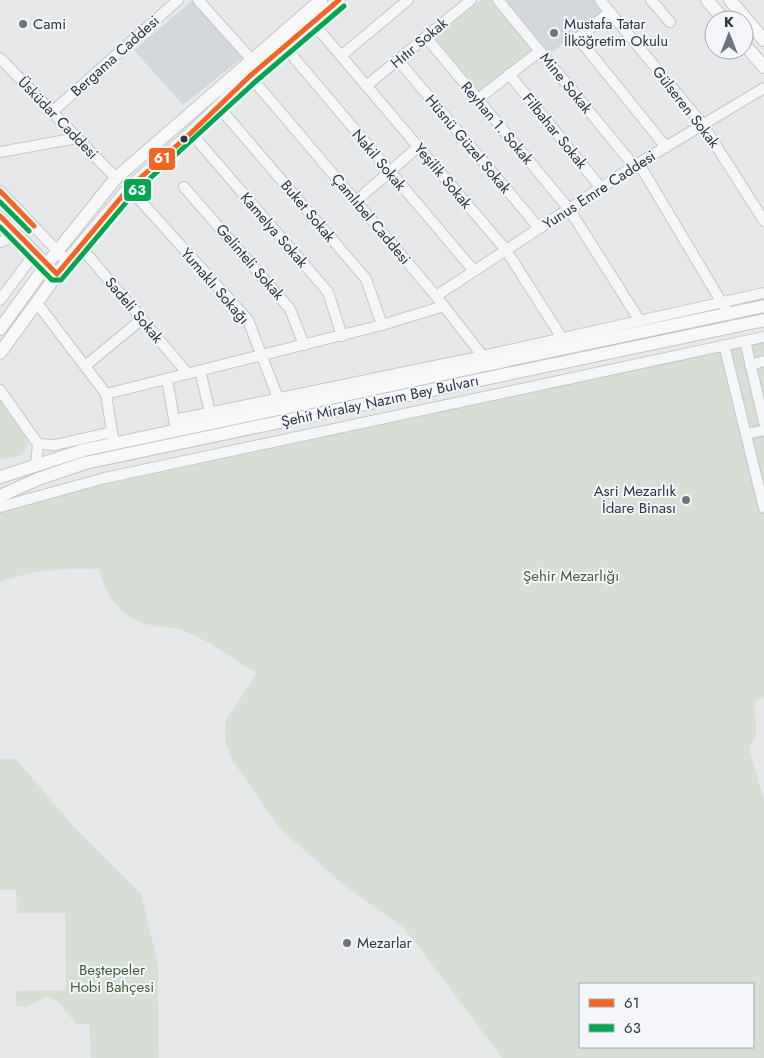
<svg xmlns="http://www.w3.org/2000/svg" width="764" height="1058" font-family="Jost,sans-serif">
	<rect width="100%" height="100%" fill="#e6e8ea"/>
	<!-- built -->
	<g fill="#d4d8dd">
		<path d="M505 0H594L603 11 550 54Z"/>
		<path d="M192 1 242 58 183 105 134 50Z"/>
	</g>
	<!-- green -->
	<g fill="#d7ded6" fill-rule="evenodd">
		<path d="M481 0H492L534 50 479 96 432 40Z"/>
		<path d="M764 338V696L755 703 756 736 749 749 764 800V1058H502L405 929 343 884 282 831 232 760 225 741V722L257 673C235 661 214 644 191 634 178 627 164 628 150 625 122 619 105 597 99 569 64 567 33 570 0 582V507L30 498ZM580 984H753V1047H580Z"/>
		<path d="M0 397 28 439V445L22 455 0 460Z"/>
		<path d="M0 759H16L74 827 141 894 158 964 159 1058H91L89 1024H76L59 1002 46 997 27 1007 16 1006V991L66 990 65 913H17L16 890H0Z"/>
	</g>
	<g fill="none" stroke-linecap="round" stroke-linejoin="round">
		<defs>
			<g id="minor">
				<path d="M198 0 252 60"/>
				<path d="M498 0 634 166"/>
				<path d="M600 0 703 125 764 221"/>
				<path d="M651 0 670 22"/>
				<path d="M610 12 578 38 666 147"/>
				<path d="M313 23 506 250 562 338"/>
				<path d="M426 37 569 209 640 321"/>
				<path d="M285 47 474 271"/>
				<path d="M341 56 408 0"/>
				<path d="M0 58 116 178"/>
				<path d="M398 60 539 228"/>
				<path d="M509 74 601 188"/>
				<path d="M250 76 436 296 485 359"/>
				<path d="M366 86 471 0"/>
				<path d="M478 99 540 51"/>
				<path d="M218 106 366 279 382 325"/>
				<path d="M52 112 178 0"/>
				<path d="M191 133 328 292 342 336"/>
				<path d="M0 152 77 138"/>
				<path d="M639 164 725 308"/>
				<path d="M184 187 290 309 304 345"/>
				<path d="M129 188 248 320 278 398"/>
				<path d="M0 191 67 261"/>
				<path d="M356 201 418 147"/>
				<path d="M0 216 57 274"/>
				<path d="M0 242 18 235"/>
				<path d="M80 246 188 374"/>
				<path d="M436 296 634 166 764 88"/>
				<path d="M0 300 29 261"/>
				<path d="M37 303 106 394 114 444"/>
				<path d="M745 341 764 422"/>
				<path d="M724 345 764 508"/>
				<path d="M750 365 764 361"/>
				<path d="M85 366 142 319"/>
				<path d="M200 371 210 412"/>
				<path d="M167 379 175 425"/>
				<path d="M0 390 38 444 36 465"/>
				<path d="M106 394 382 325 444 306"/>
				<path d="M174 420 483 356 764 293"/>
				<path d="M747 434 764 430"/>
				<path d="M38 444 55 445 112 432"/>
				<path d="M0 507 105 478 764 337"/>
			</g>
			<g id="major">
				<path d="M707 0 724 20"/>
				<path d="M730 0 764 40"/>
				<path d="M744 44 764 67"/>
				<path d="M0 329 47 264 116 178 321 0"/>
				<path d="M0 353 67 261 129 188 191 133 250 76 339 0"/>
				<path d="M0 477 84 450 764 306"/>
				<path d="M0 496 38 479 85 463 764 320"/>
			</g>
		</defs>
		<!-- minor casing -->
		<use href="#minor" stroke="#c4c6c8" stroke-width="12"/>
		<!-- major casing -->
		<use href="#major" stroke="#c2c5c8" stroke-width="14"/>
		<!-- minor -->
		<use href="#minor" stroke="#f5f6f7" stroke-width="10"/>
		<!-- major -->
		<use href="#major" stroke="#f8f8f8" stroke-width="12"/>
		<defs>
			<g id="bus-1">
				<path d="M0 191 34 226"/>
				<path d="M0 216 57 274 129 188 191 133 250 76 339 0"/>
			</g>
			<g id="bus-2">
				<path d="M0 202 29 231"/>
				<path d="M0 227 52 280H61L134 193 255 82 344 6"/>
			</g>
		</defs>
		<!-- bus-1 casing -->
		<use href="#bus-1" stroke="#f4f6f9" stroke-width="9"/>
		<!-- bus-2 casing -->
		<use href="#bus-2" stroke="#f4f6f9" stroke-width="9"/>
		<!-- bus-1 -->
		<use href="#bus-1" stroke="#f26522" stroke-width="5"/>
		<!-- bus-2 -->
		<use href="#bus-2" stroke="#00a651" stroke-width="5"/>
	</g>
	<!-- markers -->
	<g fill="#6d747e" stroke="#f4f6f9" stroke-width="2">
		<circle cx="23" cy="24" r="5"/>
		<circle cx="554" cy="33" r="5"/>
		<circle cx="686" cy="500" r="5"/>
		<circle cx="347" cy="943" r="5"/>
	</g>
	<circle fill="#2c3644" stroke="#f4f6f9" stroke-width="2" cx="184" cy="139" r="4.5"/>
	<g text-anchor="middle" stroke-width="4" stroke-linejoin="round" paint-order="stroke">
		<!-- poi labels -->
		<g font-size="15" fill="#2c3644" stroke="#f4f6f9" text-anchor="start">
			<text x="33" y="29">Cami</text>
			<text x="564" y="29">Mustafa Tatar<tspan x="564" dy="17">İlköğretim Okulu</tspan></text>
			<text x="676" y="496" text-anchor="end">Asri Mezarlık<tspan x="676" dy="17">İdare Binası</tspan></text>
			<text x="357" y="948">Mezarlar</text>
		</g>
		<!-- street labels -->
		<g font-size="15" fill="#2c3644" stroke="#f4f6f9">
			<text transform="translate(419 43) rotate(-40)" y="5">Hıtır Sokak</text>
			<text transform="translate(115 56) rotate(-42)" y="5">Bergama Caddesi</text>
			<text transform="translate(566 83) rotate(51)" y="5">Mine Sokak</text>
			<text transform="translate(686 107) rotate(52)" y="5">Gülseren Sokak</text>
			<text transform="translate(58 118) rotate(46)" y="5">Üsküdar Caddesi</text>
			<text transform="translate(497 123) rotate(50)" y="5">Reyhan 1. Sokak</text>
			<text transform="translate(555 131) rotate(51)" y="5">Filbahar Sokak</text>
			<text transform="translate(468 144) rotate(50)" y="5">Hüsnü Güzel Sokak</text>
			<text transform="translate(379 160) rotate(50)" y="5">Nakil Sokak</text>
			<text transform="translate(443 176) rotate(50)" y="5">Yeşilik Sokak</text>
			<text transform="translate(599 190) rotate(-33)" y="5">Yunus Emre Caddesi</text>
			<text transform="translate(308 211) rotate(50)" y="5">Buket Sokak</text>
			<text transform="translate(371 219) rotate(50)" y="5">Çamlıbel Caddesi</text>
			<text transform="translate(274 230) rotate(49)" y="5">Kamelya Sokak</text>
			<text transform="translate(250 262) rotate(49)" y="5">Gelinteli Sokak</text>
			<text transform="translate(215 286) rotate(49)" y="5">Yumaklı Sokağı</text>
			<text transform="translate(134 310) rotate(50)" y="5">Sadeli Sokak</text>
			<text transform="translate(380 401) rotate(-12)" y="5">Şehit Miralay Nazım Bey Bulvarı</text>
		</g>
		<!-- park labels -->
		<g font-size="15" fill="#435f3a" stroke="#f4f6f9">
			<text x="571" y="581">Şehir Mezarlığı</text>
			<text x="112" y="975">Beştepeler<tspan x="112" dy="17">Hobi Bahçesi</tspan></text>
		</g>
	</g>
	<g stroke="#f4f6f9" stroke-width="2">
		<rect x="148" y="147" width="28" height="24" rx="5" fill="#f26522"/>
		<rect x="123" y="178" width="29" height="24" rx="5" fill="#00a651"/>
	</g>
	<g font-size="14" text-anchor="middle" font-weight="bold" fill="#fff">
		<text x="162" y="163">61</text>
		<text x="137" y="195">63</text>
	</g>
	<!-- legend -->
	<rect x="579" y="983" width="175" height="65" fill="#f4f6f9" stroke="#a4a9b1"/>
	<rect x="589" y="999" width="25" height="8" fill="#f26522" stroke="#a4a9b1"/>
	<text x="624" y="1008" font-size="15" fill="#2c3644">61</text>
	<rect x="589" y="1024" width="25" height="8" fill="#00a651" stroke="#a4a9b1"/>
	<text x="624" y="1033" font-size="15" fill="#2c3644">63</text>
	<!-- north arrow -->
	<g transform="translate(729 35)"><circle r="24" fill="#f4f6f9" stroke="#a4a9b1"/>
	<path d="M0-4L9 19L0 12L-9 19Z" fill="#6d747e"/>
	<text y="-8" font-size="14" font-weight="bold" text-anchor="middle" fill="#2c3644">K</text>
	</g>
</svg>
